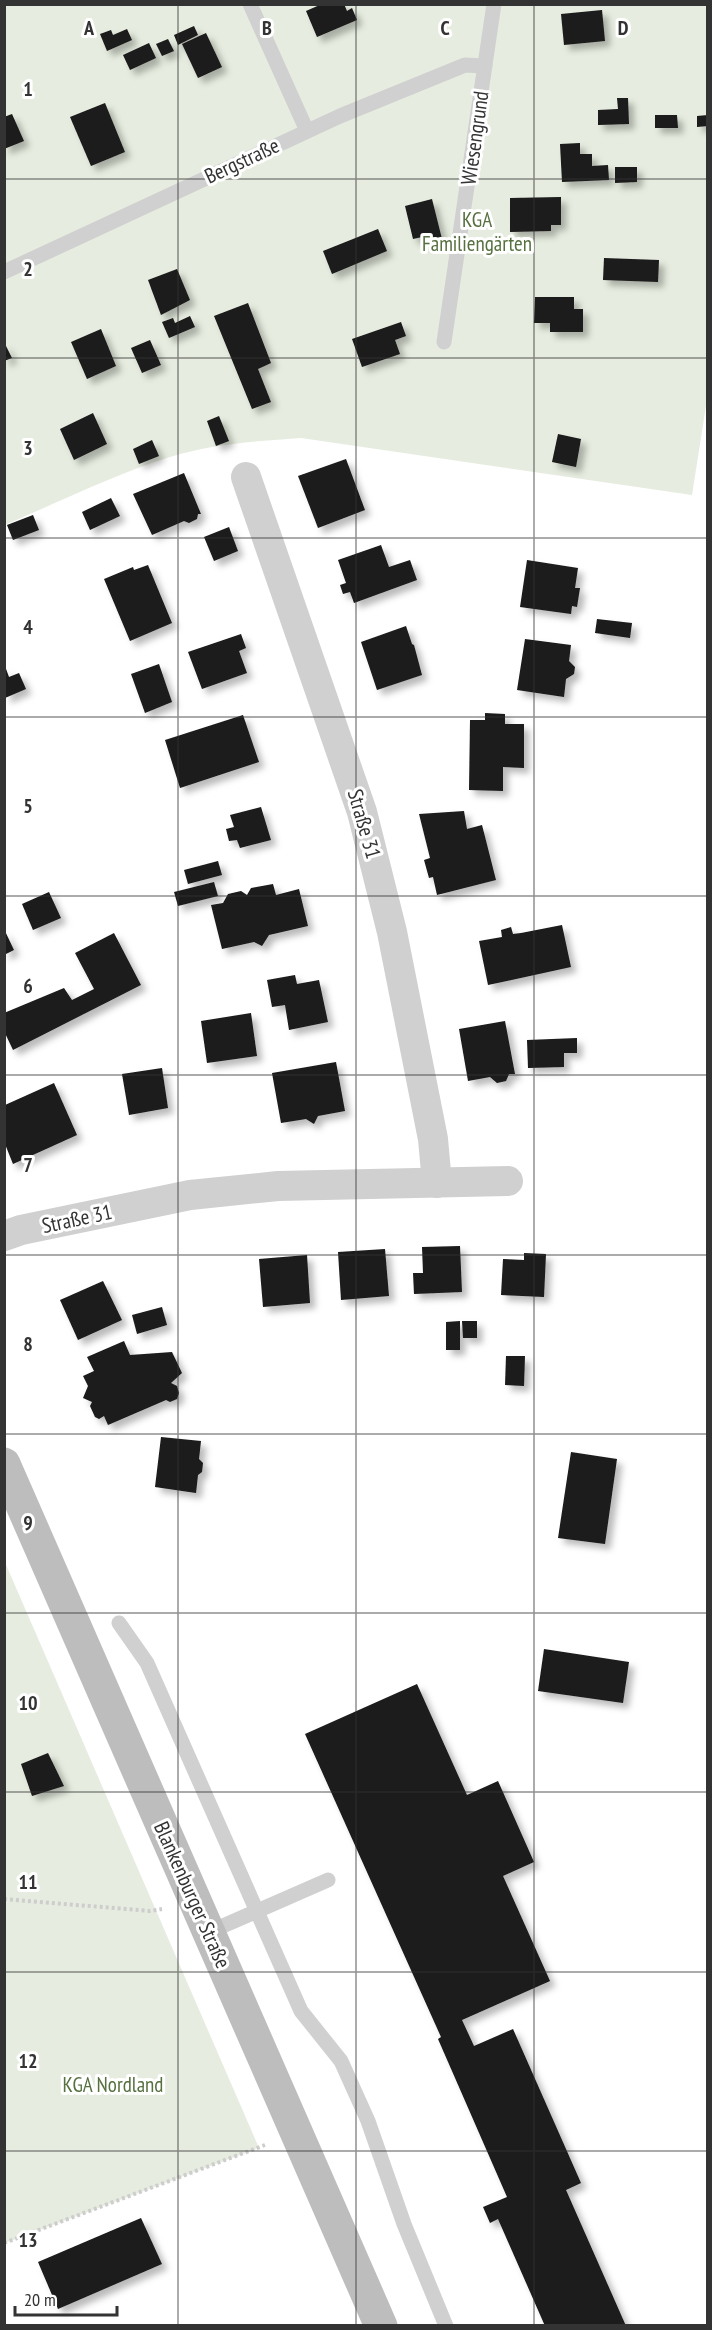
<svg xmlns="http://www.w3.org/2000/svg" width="712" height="2330" font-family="'PT Sans Narrow',sans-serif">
	<defs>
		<filter id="shadow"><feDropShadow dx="5.5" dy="5.5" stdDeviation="3" flood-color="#0004"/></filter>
	</defs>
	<rect width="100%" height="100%" fill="#fff"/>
	<!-- green -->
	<g fill="#e6ecdf">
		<path d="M5 5H707L708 393 692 495 301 438C257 441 211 444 170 457 113 475 59 502 5 525Z"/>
		<path d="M4 1560 259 2148 5 2243H4Z"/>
	</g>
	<!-- building -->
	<g fill="#1a1a1a" filter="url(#shadow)">
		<path d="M322 4H344L347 11 352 8 357 20 317 37 306 11Z"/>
		<path d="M602 10 605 41 564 45 561 14Z"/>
		<path d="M194 26 198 35 178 45 174 35Z"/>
		<path d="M127 29 132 40 107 51 100 34 111 30 113 35Z"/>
		<path d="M206 33 222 67 198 78 182 44Z"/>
		<path d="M168 39 174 51 162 56 156 44Z"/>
		<path d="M149 43 156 58 130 70 123 55Z"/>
		<path d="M617 98H628L629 124 598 125V110L618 109Z"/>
		<path d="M105 103 125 152 91 166 70 117Z"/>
		<path d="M12 114 24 141 4 149V117Z"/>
		<path d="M655 115H677L678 128H655Z"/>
		<path d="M708 115V126L697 127V116Z"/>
		<path d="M580 143V154H592V166L608 165 609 180 562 182 560 144Z"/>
		<path d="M615 167H637V182L615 183Z"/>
		<path d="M561 197V225H551V231L510 232V198Z"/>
		<path d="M432 199 442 239 424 243 422 237 413 239 405 206Z"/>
		<path d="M378 229 387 251 332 274 323 251Z"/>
		<path d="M604 258 659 260 658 282 603 280Z"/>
		<path d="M177 269 190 300 161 315 148 280Z"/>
		<path d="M535 297H574V309H583V332H550V323H534Z"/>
		<path d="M248 303 271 363 258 369 271 402 252 409 214 316Z"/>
		<path d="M190 316 195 327 169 338 162 322 173 318 175 323Z"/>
		<path d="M401 322 406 336 395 340 400 354 362 367 352 339Z"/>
		<path d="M101 329 116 366 87 379 71 342Z"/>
		<path d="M150 340 161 365 142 373 131 348Z"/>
		<path d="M4 342 12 358 4 361Z"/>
		<path d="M93 413 107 444 74 460 60 429Z"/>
		<path d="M219 416 229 441 216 446 207 421Z"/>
		<path d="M558 434 581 439 576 467 552 462Z"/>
		<path d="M152 440 159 456 139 464 133 449Z"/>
		<path d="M346 459 365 510 318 528 298 476Z"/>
		<path d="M184 473 201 514H198L197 519 189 523 184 521 152 535 133 494Z"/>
		<path d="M111 498 120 516 90 530 82 512Z"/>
		<path d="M33 515 39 530 13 540 7 525Z"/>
		<path d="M229 527 238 551 214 561 204 537Z"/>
		<path d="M381 545 389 567 410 560 417 580 354 603 350 592 343 594 340 585 346 583 338 560Z"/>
		<path d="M527 560 578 568 575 588H580L577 607 572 606 571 614 520 607Z"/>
		<path d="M148 565 172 623 130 641 104 579 133 567 134 570Z"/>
		<path d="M597 619 632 623 630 638 595 633Z"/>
		<path d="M406 626 412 644 414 645 422 675 377 690 361 642Z"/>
		<path d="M241 634 246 648 239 651 247 673 202 689 188 652Z"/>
		<path d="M525 639 571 645 569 661 575 667 574 674 566 679 564 697 517 690Z"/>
		<path d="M159 664 172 702 145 713 131 674Z"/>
		<path d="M5 666 9 677 19 673 26 689 5 698Z"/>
		<path d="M485 713 505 714V724H524V768L503 767V791L469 790 470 720H485Z"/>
		<path d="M243 715 259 762 180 788 165 740Z"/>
		<path d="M261 807 271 840 240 848 237 840 229 841 226 829 234 827 230 815Z"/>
		<path d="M464 811 467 829 482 825 496 880 437 895 433 877 429 878 424 860 430 858 419 814Z"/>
		<path d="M218 861 222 875 188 884 184 870Z"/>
		<path d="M214 882 218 896 178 906 174 892Z"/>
		<path d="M273 884 276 895 299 889 308 926 269 935 262 946 254 942 222 949 211 905 223 903 228 894 241 891 247 895 251 888Z"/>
		<path d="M49 892 61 918 33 930 22 904Z"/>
		<path d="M562 925 571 967 488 985 479 941 502 937 501 930 511 927 513 934 521 933Z"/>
		<path d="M4 929 14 950 4 955Z"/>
		<path d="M114 933 141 985 13 1050 4 1031V1013L64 988 72 1000 94 989 75 953Z"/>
		<path d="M295 975 297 984 319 980 328 1022 289 1030 285 1005 272 1007 267 980Z"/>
		<path d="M251 1013 257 1056 207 1063 201 1021Z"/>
		<path d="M505 1021 515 1074H509L506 1081 497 1083 490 1077 468 1081 459 1029Z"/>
		<path d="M577 1038V1053H564V1067L528 1068 527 1040Z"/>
		<path d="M336 1062 345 1111 318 1116 314 1124 306 1119 281 1123 272 1073Z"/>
		<path d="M162 1068 168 1108 129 1115 122 1074Z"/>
		<path d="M54 1083 77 1135 13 1164 5 1144V1105Z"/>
		<path d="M460 1246 462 1292 414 1294 413 1273H423L422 1247Z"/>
		<path d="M385 1249 389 1296 341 1300 338 1252Z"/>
		<path d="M524 1253 546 1254 544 1297 501 1295 503 1259 524 1260Z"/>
		<path d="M307 1255 310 1303 263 1307 259 1259Z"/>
		<path d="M103 1281 122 1320 78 1340 60 1300Z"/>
		<path d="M162 1307 167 1325 137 1334 132 1315Z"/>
		<path d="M460 1321V1350H446V1322Z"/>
		<path d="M462 1321H477V1338H463Z"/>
		<path d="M124 1341 130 1355 172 1352 182 1373 171 1383 177 1386 179 1393 177 1399 170 1402 166 1400 108 1425 104 1416 99 1419 95 1417 90 1406 92 1402 83 1398 88 1386 83 1376 94 1371 87 1357Z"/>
		<path d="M506 1356H525L524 1386 505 1385Z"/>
		<path d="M161 1437 201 1441 199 1459 203 1463 202 1472 198 1475 196 1493 155 1487Z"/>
		<path d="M571 1452 617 1459 605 1544 558 1538Z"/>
		<path d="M544 1649 629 1662 623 1703 538 1691Z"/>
		<path d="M417 1684 467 1795 498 1781 534 1862 503 1876 550 1981 462 2020 474 2046 513 2029 581 2183 566 2190 626 2326H545L498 2219 490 2223 483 2207 507 2197 438 2039 441 2037 305 1734Z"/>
		<path d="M48 1753 64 1786 32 1796 21 1764Z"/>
		<path d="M141 2218 162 2264 58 2309 38 2262Z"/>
	</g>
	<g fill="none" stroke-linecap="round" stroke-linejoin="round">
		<!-- path -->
		<g stroke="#cdcdcd" stroke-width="4" stroke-dasharray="3 3" stroke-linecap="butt">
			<path d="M4 1899 150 1911 162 1909"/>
			<path d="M4 2243 265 2145"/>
		</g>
		<!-- service -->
		<g stroke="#d0d0d0" stroke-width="15">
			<path d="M250 4 307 131"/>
			<path d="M4 272 340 116 465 65 485 66"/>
			<path d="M444 342 494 4"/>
			<path d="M119 1623 147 1663 301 2011 341 2061 368 2121 404 2224 446 2326"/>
			<path d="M209 1932 328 1880"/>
		</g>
		<!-- minor -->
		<g stroke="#d0d0d0" stroke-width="30">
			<path d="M246 477 362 812 392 932 433 1139 437 1183"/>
			<path d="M4 1236 21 1230 190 1195 278 1186 508 1181"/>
		</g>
		<!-- secondary -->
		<path stroke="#bdbdbd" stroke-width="33" d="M4 1464 381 2326"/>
	</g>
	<!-- grid -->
	<path fill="none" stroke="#333" stroke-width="1.5" stroke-opacity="0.55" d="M178 4V2326M356 4V2326M534 4V2326M4 179H708M4 358H708M4 538H708M4 717H708M4 896H708M4 1075H708M4 1255H708M4 1434H708M4 1613H708M4 1792H708M4 1972H708M4 2151H708"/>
	<g text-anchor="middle" stroke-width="6" stroke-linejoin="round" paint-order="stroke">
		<!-- street labels -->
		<g font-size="21" fill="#333" stroke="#fff">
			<text transform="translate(475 138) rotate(-82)" y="7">Wiesengrund</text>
			<text transform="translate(242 161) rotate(-25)" y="7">Bergstraße</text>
			<text transform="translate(364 824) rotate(74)" y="7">Straße 31</text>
			<text transform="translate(77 1219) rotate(-12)" y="7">Straße 31</text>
			<text transform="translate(192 1895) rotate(66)" y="7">Blankenburger Straße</text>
		</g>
		<!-- park labels -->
		<g font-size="21" fill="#56703f" stroke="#fff">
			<text x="477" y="227">KGA<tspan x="477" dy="24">Familiengärten</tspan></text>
			<text x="113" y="2092">KGA Nordland</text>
		</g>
	</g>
	<g font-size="20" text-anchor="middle" font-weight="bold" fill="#333" stroke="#fff" stroke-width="6" stroke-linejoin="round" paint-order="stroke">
		<text x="89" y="35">A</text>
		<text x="267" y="35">B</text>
		<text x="445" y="35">C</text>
		<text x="623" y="35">D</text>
		<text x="28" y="96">1</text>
		<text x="28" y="276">2</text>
		<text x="28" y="455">3</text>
		<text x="28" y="634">4</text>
		<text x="28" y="813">5</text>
		<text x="28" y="993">6</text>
		<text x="28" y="1172">7</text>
		<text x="28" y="1351">8</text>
		<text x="28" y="1530">9</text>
		<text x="28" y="1710">10</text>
		<text x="28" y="1889">11</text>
		<text x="28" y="2068">12</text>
		<text x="28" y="2247">13</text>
	</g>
	<!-- border -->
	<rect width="712" height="2330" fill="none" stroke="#333333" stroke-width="12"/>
	<!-- scale -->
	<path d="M15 2306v9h102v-9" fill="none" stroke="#333333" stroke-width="3"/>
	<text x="24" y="2306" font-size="18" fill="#333333" stroke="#ffffff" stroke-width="4.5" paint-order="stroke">20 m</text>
</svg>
